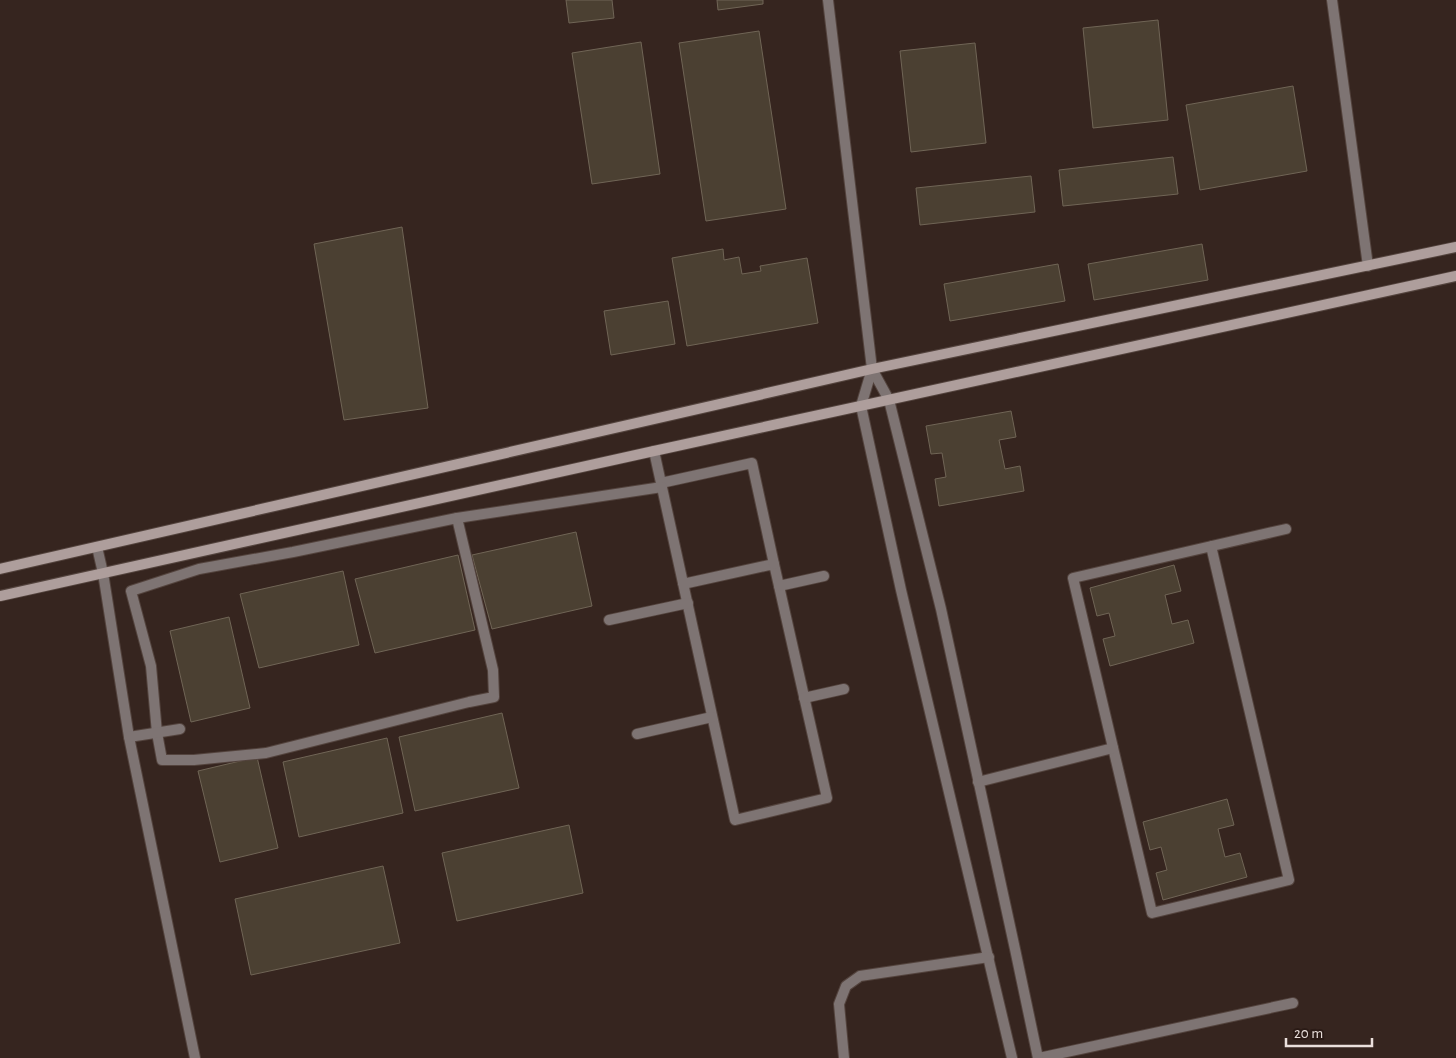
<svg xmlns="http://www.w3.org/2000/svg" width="1456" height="1058" font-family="'Alegreya Sans',sans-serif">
	<rect width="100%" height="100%" fill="#36251f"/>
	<!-- building -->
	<g fill="#4b4032" stroke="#706556">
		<path d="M566 0H612L614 18 569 23Z"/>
		<path d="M717 0H763V4L718 10Z"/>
		<path d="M1158 20 1168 120 1093 128 1083 28Z"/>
		<path d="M759 31 786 209 706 221 679 43Z"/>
		<path d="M641 42 660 174 592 184 572 53Z"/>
		<path d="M975 43 986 143 911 152 900 51Z"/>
		<path d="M1293 86 1307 171 1200 190 1186 105Z"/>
		<path d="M1173 157 1178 194 1063 206 1059 170Z"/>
		<path d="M1031 176 1035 212 920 225 916 188Z"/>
		<path d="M402 227 428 408 344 420 314 244Z"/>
		<path d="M1202 244 1208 280 1094 300 1088 264Z"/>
		<path d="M723 249 724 260 739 257 742 274 761 271 760 266 807 258 818 323 687 346 672 258Z"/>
		<path d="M1058 264 1065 301 950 321 944 284Z"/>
		<path d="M668 301 675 344 611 355 604 311Z"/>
		<path d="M1011 411 1016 437 999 440 1005 469 1020 466 1024 491 939 506 935 479 946 477 942 453 931 454 926 426Z"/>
		<path d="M576 532 592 606 492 629 472 555Z"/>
		<path d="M458 555 475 630 375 653 355 579Z"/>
		<path d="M1174 565 1181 591 1165 595 1172 624 1188 620 1194 643 1110 666 1103 639 1115 636 1109 613 1097 616 1090 588Z"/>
		<path d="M343 571 359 645 259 668 240 594Z"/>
		<path d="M229 617 250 708 191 722 170 631Z"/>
		<path d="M502 713 519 788 415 811 399 737Z"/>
		<path d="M387 738 403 813 299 837 283 762Z"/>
		<path d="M257 757 278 848 220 862 198 771Z"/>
		<path d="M1227 799 1234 825 1218 829 1225 857 1240 853 1247 877 1163 900 1156 873 1167 870 1161 847 1150 850 1143 822Z"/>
		<path d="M569 825 583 893 457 921 442 853Z"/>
		<path d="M383 866 400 943 251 975 235 899Z"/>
	</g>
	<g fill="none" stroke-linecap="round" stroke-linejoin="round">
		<defs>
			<path id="lane" d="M1039 1058 1293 1003"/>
			<g id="street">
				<path d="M828 0 872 369 889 400 941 609 1015 949 1038 1058"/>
				<path d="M1332 0 1368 266"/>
				<path d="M872 369 861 406 901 590 1012 1058"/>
				<path d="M654 451 735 820 827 798 774 564 683 584"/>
				<path d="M661 483 752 463 774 564"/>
				<path d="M457 518 493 670 494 697 469 702 266 753 194 760H162L157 733 151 666 131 591 199 569 293 552Z"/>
				<path d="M457 518 662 487"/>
				<path d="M1211 546 1289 880 1152 913 1073 578 1286 529"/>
				<path d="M97 547 103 573 129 737 195 1058"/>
				<path d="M779 586 824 576"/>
				<path d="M609 620 688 603"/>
				<path d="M804 698 844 689"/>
				<path d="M637 734 712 717"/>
				<path d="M129 737 180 729"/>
				<path d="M978 782 1113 748"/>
				<path d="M844 1058 839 1004 846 986 860 976 989 957"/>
			</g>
			<g id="secondary">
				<path d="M0 569 872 369 1456 247"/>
				<path d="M0 596 654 451 1456 276"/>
			</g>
		</defs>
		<!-- lane casing -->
		<use href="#lane" stroke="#53433d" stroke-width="12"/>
		<!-- street casing -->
		<use href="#street" stroke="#53433d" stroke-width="12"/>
		<!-- secondary casing -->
		<use href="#secondary" stroke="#53433d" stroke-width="12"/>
		<!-- lane -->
		<use href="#lane" stroke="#7e7473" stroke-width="10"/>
		<!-- street -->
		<use href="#street" stroke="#7e7473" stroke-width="10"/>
		<!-- secondary -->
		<use href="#secondary" stroke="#ae9e9c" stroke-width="10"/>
	</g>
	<!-- scale -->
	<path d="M1286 1038v8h86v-8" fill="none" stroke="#ebe0dc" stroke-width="2.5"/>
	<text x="1294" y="1038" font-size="15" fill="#ebe0dc" stroke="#2b1b16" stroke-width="4" paint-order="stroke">20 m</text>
</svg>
